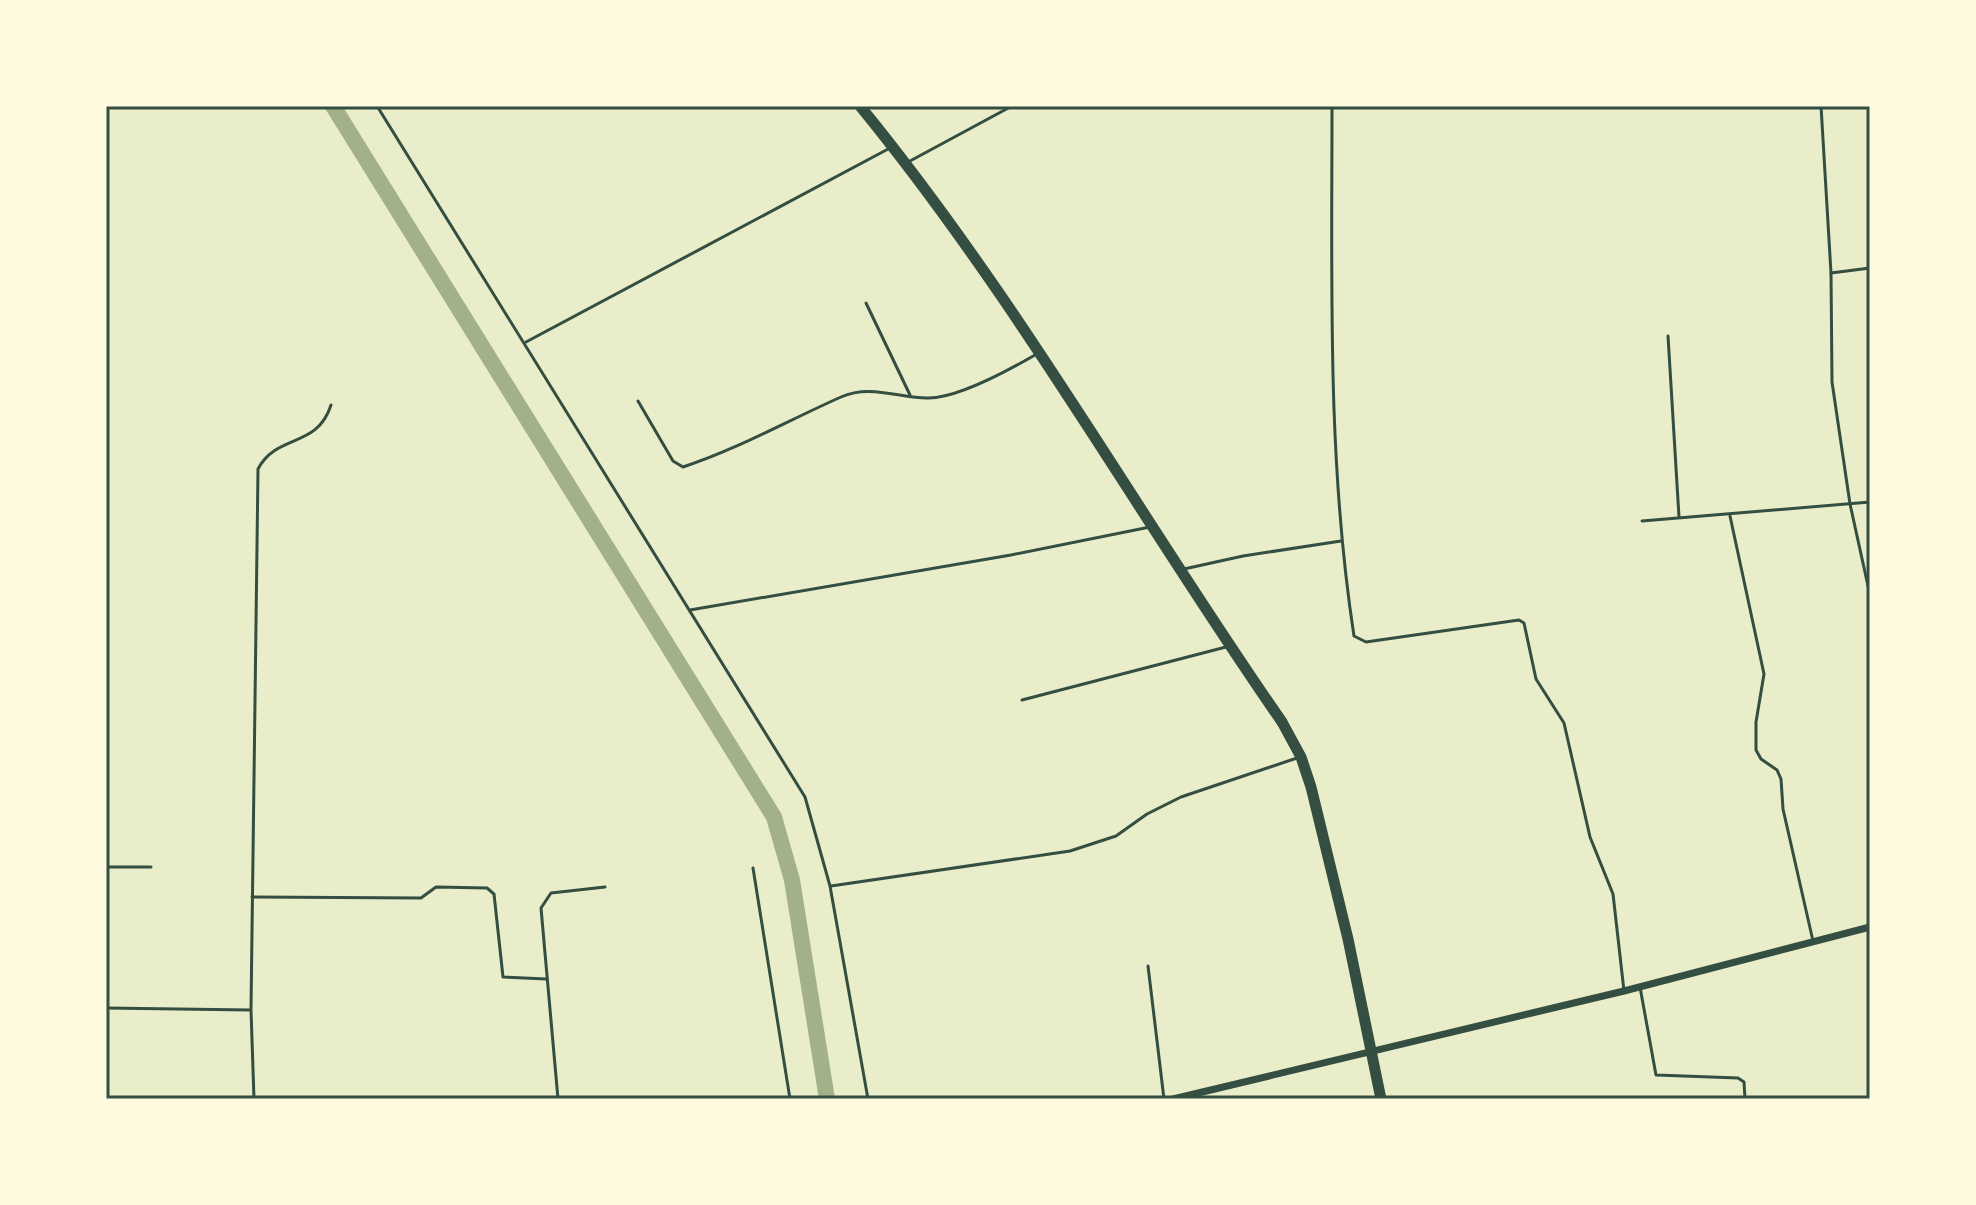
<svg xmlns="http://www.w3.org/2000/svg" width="1976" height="1205" font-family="Lato,sans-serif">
	<rect width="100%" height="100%" fill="#e9edc9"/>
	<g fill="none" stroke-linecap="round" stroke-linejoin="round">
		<!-- canal -->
		<path stroke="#a3b18a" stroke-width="16" d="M333 106 774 817 792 880 827 1099"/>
		<!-- service -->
		<g stroke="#344e41" stroke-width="3">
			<path d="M377 106 805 797 830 886 868 1099"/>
			<path d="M1332 106C1332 282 1327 461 1354 636L1366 642 1519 620 1524 623 1536 679 1564 723 1590 837 1613 894 1624 991"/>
			<path d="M1821 106 1831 273 1832 382 1850 504 1870 595"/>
			<path d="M910 161 1012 106"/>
			<path d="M1831 273 1870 268"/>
			<path d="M866 303 910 395"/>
			<path d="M1668 336 1679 517"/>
			<path d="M526 342 890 148"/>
			<path d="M638 401 673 461 683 467C738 449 789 420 841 397 870 384 899 398 927 398 957 399 1009 370 1035 355"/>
			<path d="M1730 516 1764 674 1756 722V750L1761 759 1777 770 1781 779 1783 809 1813 941"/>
			<path d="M1642 521 1870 502"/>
			<path d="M1184 569 1243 556 1341 541"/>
			<path d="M690 610 1011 555 1150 527"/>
			<path d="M1022 700 1226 647"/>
			<path d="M106 867H151"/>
			<path d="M753 868 790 1099"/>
			<path d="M831 886 1070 851 1116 836 1147 814 1181 797 1297 758"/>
			<path d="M252 897 421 898 436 887 487 888 494 894 503 977 546 979"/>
			<path d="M1148 966 1164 1099"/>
			<path d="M1640 987 1656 1075 1738 1078 1744 1082 1745 1099"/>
			<path d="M106 1008 250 1010"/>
			<path d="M254 1099 251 1010 258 469C277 433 317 449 331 405"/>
			<path d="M558 1099 541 908 551 893 605 887"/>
		</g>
		<!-- minor -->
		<path stroke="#344e41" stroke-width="7" d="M1173 1099 1624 991 1870 927"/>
		<!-- primary -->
		<path stroke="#344e41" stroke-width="11" d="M860 106C1018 299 1140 518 1282 722L1301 757 1311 787 1348 939 1381 1099"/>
	</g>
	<!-- border -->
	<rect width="1976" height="1205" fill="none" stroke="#fefae0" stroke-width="216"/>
	<rect x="108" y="108" width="1760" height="989" fill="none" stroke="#344e41" stroke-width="3"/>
</svg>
